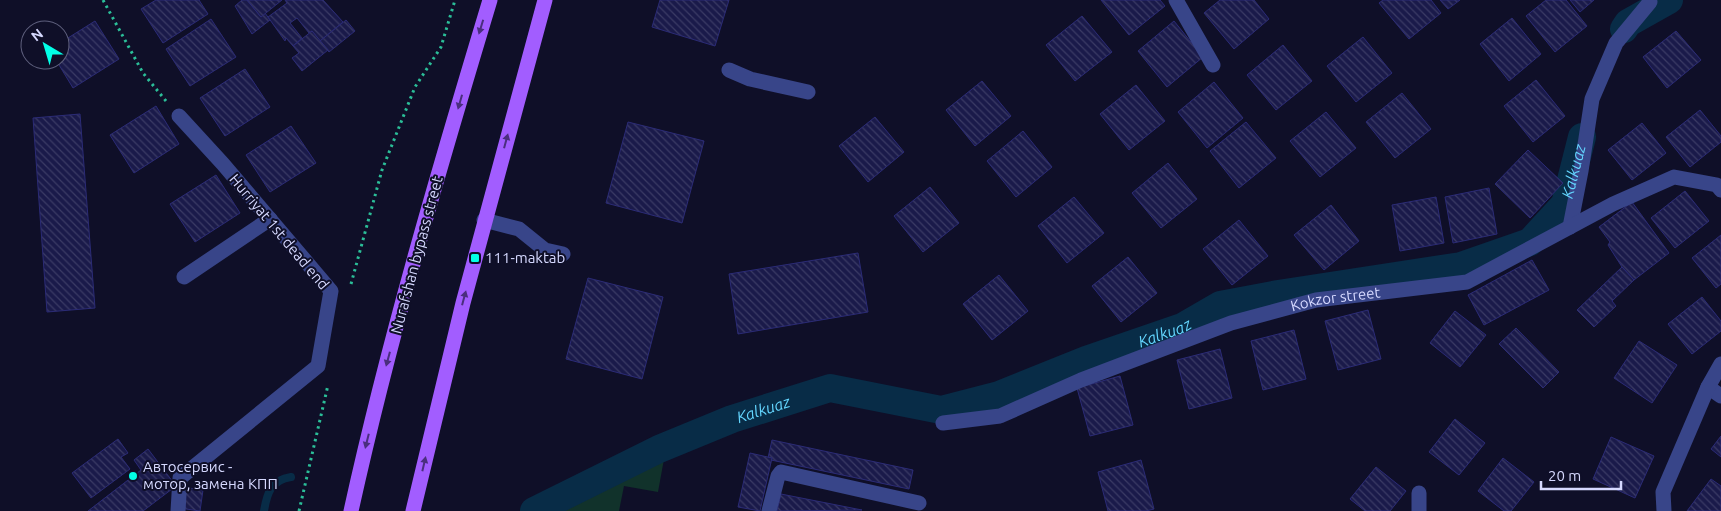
<svg xmlns="http://www.w3.org/2000/svg" width="1721" height="511" font-family="Ubuntu,sans-serif">
	<defs>
		<pattern id="building-back-hatch" width="6" height="6" patternUnits="userSpaceOnUse" patternTransform="scale(1.25)"><rect width="6" height="6" fill="#1a1a4a"/><path d="M-1 5l2 2M0 0l6 6M5-1l2 2" fill="none" stroke="#3b3b65"/></pattern>
	</defs>
	<rect width="100%" height="100%" fill="#0f0f28"/>
	<!-- grass -->
	<path fill="#11322b" d="M664 459 658 492 624 486 619 511H558Z"/>
	<g fill="none" stroke-linecap="round" stroke-linejoin="round">
		<!-- stream -->
		<path stroke="#082c47" stroke-width="8" d="M264 511C267 493 271 480 291 477"/>
		<!-- canal -->
		<g stroke="#082c47" stroke-width="28">
			<path d="M1624 29 1628 23 1669 0"/>
			<path id="s1" d="M534 511 659 449 732 419 830 388 941 410 999 395 1086 360 1182 327 1220 305 1278 294 1461 266 1530 242 1565 204 1582 137"/>
		</g>
	</g>
	<!-- building -->
	<g fill="url(#building-back-hatch)" stroke="#2b2b76">
		<path d="M156 0H199L208 14 163 43 141 9Z"/>
		<path d="M242 0H247L261 17 265 13 270 20 252 34 235 6Z"/>
		<path d="M247 0H282L261 17Z"/>
		<path d="M285 0H323L343 22 320 41 312 31 309 33 297 18 290 23 302 38 293 46 286 38 285 41 268 17 287 3Z"/>
		<path d="M660 0H729L715 46 652 27Z"/>
		<path d="M1101 0H1160L1165 6 1129 35Z"/>
		<path d="M1220 0H1254L1269 19 1234 49 1204 13Z"/>
		<path d="M1383 0H1431L1441 13 1409 39 1379 3Z"/>
		<path d="M1440 0H1460L1448 9Z"/>
		<path d="M1546 0H1566L1587 26 1555 52 1526 16Z"/>
		<path d="M1570 0H1594L1580 12Z"/>
		<path d="M1082 16 1112 52 1075 81 1046 45Z"/>
		<path d="M1512 18 1541 54 1509 81 1480 44Z"/>
		<path d="M211 19 236 57 190 86 166 49Z"/>
		<path d="M346 20 355 31 329 52 320 41Z"/>
		<path d="M95 21 119 59 73 88 56 60H60V43Z"/>
		<path d="M1174 21 1203 57 1167 87 1138 51Z"/>
		<path d="M312 31 328 50 302 71 292 58 299 53 293 46Z"/>
		<path d="M1676 31 1701 60 1667 88 1643 57Z"/>
		<path d="M1363 37 1392 73 1356 102 1327 66Z"/>
		<path d="M1283 45 1312 81 1276 110 1247 75Z"/>
		<path d="M245 69 270 107 225 136 200 98Z"/>
		<path d="M1536 80 1565 116 1533 142 1504 106Z"/>
		<path d="M982 81 1011 116 975 146 946 110Z"/>
		<path d="M1214 82 1243 118 1207 148 1178 112Z"/>
		<path d="M1136 85 1165 121 1129 150 1100 114Z"/>
		<path d="M1402 93 1431 129 1395 158 1366 122Z"/>
		<path d="M156 106 179 144 134 173 110 135Z"/>
		<path d="M1700 110 1721 136V142L1690 167 1666 137Z"/>
		<path d="M1326 112 1356 148 1320 177 1290 141Z"/>
		<path d="M80 114 95 308 47 312 33 118Z"/>
		<path d="M875 117 904 152 868 182 839 146Z"/>
		<path d="M628 122 704 141 682 223 606 203Z"/>
		<path d="M1246 122 1276 158 1239 188 1210 151Z"/>
		<path d="M1642 123 1666 153 1632 180 1608 150Z"/>
		<path d="M291 126 316 163 270 192 246 155Z"/>
		<path d="M1023 131 1052 167 1016 197 987 161Z"/>
		<path d="M1528 150 1563 183 1530 218 1495 184Z"/>
		<path d="M1168 163 1197 199 1161 228 1132 193Z"/>
		<path d="M216 175 240 213 195 242 170 204Z"/>
		<path d="M930 187 959 223 923 252 894 216Z"/>
		<path d="M1489 188 1497 234 1453 243 1445 197Z"/>
		<path d="M1685 191 1709 221 1675 248 1651 218Z"/>
		<path d="M1074 197 1104 233 1067 263 1038 226Z"/>
		<path d="M1436 197 1444 243 1400 251 1392 205Z"/>
		<path d="M1632 202 1669 253 1634 280 1622 267 1608 245 1610 242 1599 227Z"/>
		<path d="M1331 205 1359 241 1324 270 1294 235Z"/>
		<path d="M1239 220 1268 256 1232 285 1203 249Z"/>
		<path d="M1721 235V284L1716 288 1692 258Z"/>
		<path d="M858 253 868 312 738 334 729 274Z"/>
		<path d="M1128 257 1157 293 1121 322 1092 286Z"/>
		<path d="M1532 260 1549 290 1484 325 1468 295Z"/>
		<path d="M1622 267 1634 280 1612 301 1616 306 1594 327 1577 310Z"/>
		<path d="M999 275 1028 311 992 340 963 304Z"/>
		<path d="M588 278 663 297 642 379 566 359Z"/>
		<path d="M1702 297 1721 321V331L1692 354 1668 324Z"/>
		<path d="M1368 310 1381 359 1338 370 1325 321Z"/>
		<path d="M1455 311 1486 335 1460 367 1430 343Z"/>
		<path d="M1516 328 1559 372 1543 388 1499 344Z"/>
		<path d="M1294 330 1306 379 1263 390 1251 341Z"/>
		<path d="M1639 341 1677 365 1652 403 1614 378Z"/>
		<path d="M1220 349 1232 398 1189 409 1177 360Z"/>
		<path d="M1120 376 1133 425 1090 436 1077 388Z"/>
		<path d="M1455 419 1485 443 1459 475 1429 452Z"/>
		<path d="M1721 436V457L1711 449Z"/>
		<path d="M1611 437 1654 456 1635 498 1593 479Z"/>
		<path d="M118 439 128 453 121 457 130 469 91 498 72 473Z"/>
		<path d="M772 440 913 470 909 489 771 460 772 458H768Z"/>
		<path d="M148 449 176 486 143 511H88L141 470 134 460Z"/>
		<path d="M750 453 772 458 760 511 738 507Z"/>
		<path d="M1503 458 1534 482 1511 511H1504L1478 491Z"/>
		<path d="M1141 460 1154 509 1146 511H1108L1098 472Z"/>
		<path d="M1376 467 1406 491 1390 511H1365L1350 499Z"/>
		<path d="M1711 479 1721 486V511H1687Z"/>
		<path d="M182 487 203 490 200 511 179 508Z"/>
		<path d="M781 494 862 510 777 511Z"/>
	</g>
	<g fill="none" stroke-linecap="round" stroke-linejoin="round">
		<!-- path -->
		<g stroke="#2bbe98" stroke-width="3" stroke-dasharray="2.5 4" stroke-linecap="butt">
			<path d="M103 0 143 73 166 101"/>
			<path d="M351 284 382 170 415 87 441 47 455 0"/>
			<path d="M299 511 328 385"/>
		</g>
		<!-- minor -->
		<g stroke="#384589" stroke-width="15">
			<path d="M1176 0 1213 65"/>
			<path d="M729 70 750 79 808 92"/>
			<path d="M484 220 519 229 545 250 563 254"/>
			<path d="M1570 227 1581 171 1592 99 1616 43 1650 2"/>
			<path d="M184 277 270 219"/>
			<path d="M1708 387 1721 396"/>
			<path id="s2" d="M943 423 1000 416 1081 380 1231 323 1316 300 1467 282 1613 204 1674 177 1717 185 1721 190"/>
			<path d="M178 511 180 478 318 366 331 291 223 164 179 116"/>
			<path d="M769 511 778 476 781 472 919 503"/>
			<path d="M1419 511V493"/>
			<path d="M1664 511 1663 492 1708 387 1721 364"/>
		</g>
		<!-- major -->
		<g stroke="#a25dff" stroke-width="15">
			<path d="M351 511C389 339 439 169 490 0"/>
			<path d="M413 511 463 303 545 0"/>
		</g>
	</g>
	<!-- one-way arrows -->
	<defs><path id="oneway-solid" d="M-6-.8H1V-3.2L6.5 0L1 3.2V.8H-6Z" transform="scale(1.25)"/></defs>
	<g fill="#4a2e7e">
		<use href="#oneway-solid" transform="translate(481 27) rotate(107)"/>
		<use href="#oneway-solid" transform="translate(460 102) rotate(106)"/>
		<use href="#oneway-solid" transform="translate(506 141) rotate(-75)"/>
		<use href="#oneway-solid" transform="translate(464 298) rotate(-75)"/>
		<use href="#oneway-solid" transform="translate(388 359) rotate(105)"/>
		<use href="#oneway-solid" transform="translate(367 441) rotate(104)"/>
		<use href="#oneway-solid" transform="translate(424 464) rotate(-77)"/>
	</g>
	<!-- markers -->
	<g fill="#02ffe6" stroke="#0f0f28" stroke-width="2">
		<rect x="470" y="253" width="10" height="10" rx="2.5"/>
		<circle cx="133" cy="476" r="5"/>
	</g>
	<g text-anchor="middle" stroke-width="4" stroke-linejoin="round" paint-order="stroke">
		<!-- street labels -->
		<g font-size="15" fill="#d6d9ff" stroke="#0f0f28">
			<text transform="translate(279 232) rotate(50)" y="5">Hurriyat 1st dead end</text>
			<text transform="translate(417 255) rotate(-75)" y="5">Nurafshan bypass street</text>
			<text dy="5" stroke="none"><textPath href="#s2" startOffset="414">Kokzor street</textPath></text>
		</g>
		<!-- poi labels -->
		<g font-size="15" fill="#d6d9ff" stroke="#0f0f28" text-anchor="start">
			<text x="485" y="263">111-maktab</text>
			<text x="143" y="472">Автосервис -<tspan x="143" dy="17">мотор, замена КПП</tspan></text>
		</g>
		<!-- water labels -->
		<g font-size="16" font-style="italic" fill="#64d6ff" stroke="#0f0f28">
			<text dy="6" stroke="none"><textPath href="#s1" startOffset="1136">Kalkuaz</textPath></text>
			<text dy="6" stroke="none"><textPath href="#s1" startOffset="671">Kalkuaz</textPath></text>
			<text dy="6" stroke="none"><textPath href="#s1" startOffset="251">Kalkuaz</textPath></text>
		</g>
	</g>
	<!-- north arrow -->
	<g transform="translate(45 45) rotate(322)"><circle r="24" fill="#0f0f28" stroke="#5f607e"/>
	<path d="M0-4L9 19L0 12L-9 19Z" fill="#02ffe6"/>
	<text y="-8" font-size="14" font-weight="bold" text-anchor="middle" fill="#d6d9ff">N</text>
	</g>
	<!-- scale -->
	<path d="M1541 481v8h80v-8" fill="none" stroke="#d6d9ff" stroke-width="2.5"/>
	<text x="1548" y="481" font-size="15" fill="#d6d9ff" stroke="#0f0f28" stroke-width="4" paint-order="stroke">20 m</text>
</svg>
